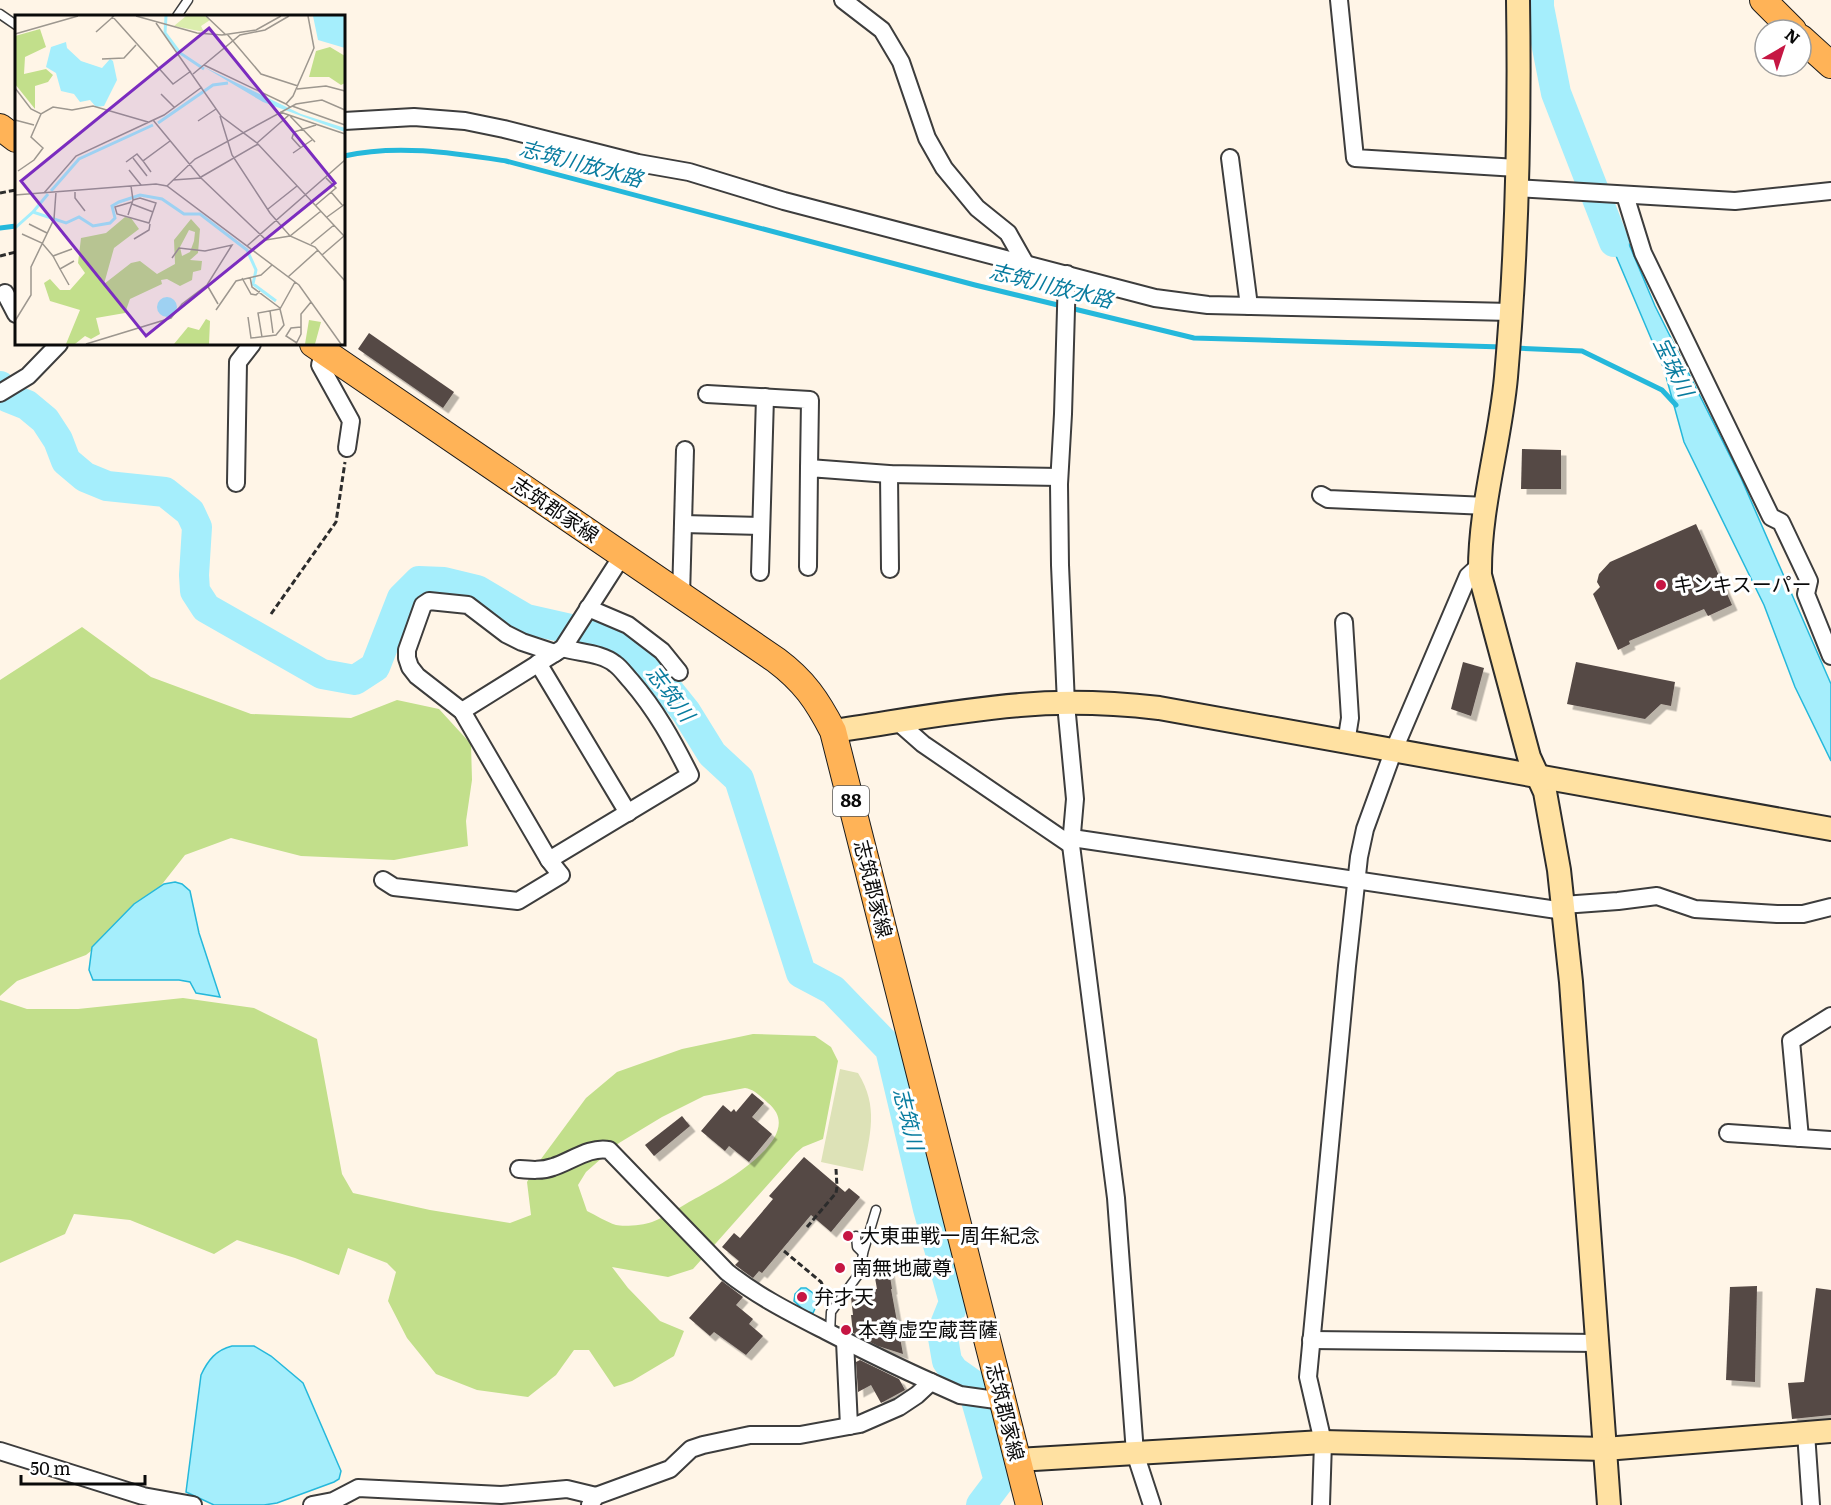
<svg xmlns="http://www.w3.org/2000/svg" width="1831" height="1505" font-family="Literata,'Noto Sans JP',serif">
	<defs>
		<filter id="shadow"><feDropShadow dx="5.5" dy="5.5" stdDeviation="0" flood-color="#0004"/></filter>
	</defs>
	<rect width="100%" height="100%" fill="#fff5e7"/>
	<!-- forest -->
	<g fill="#c2df8b" fill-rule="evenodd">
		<path d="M82 627 151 677 251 714 351 718 397 700 439 709 471 744 472 780 466 821 468 846 394 860 301 856 231 838 185 855 141 911 86 955 17 981 0 996V680Z"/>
		<path d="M183 998 254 1008 317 1039 342 1174 353 1193 430 1210 510 1223 531 1215 527 1182 541 1159 586 1098 617 1072 682 1049 753 1034 815 1036 831 1047 838 1061 823 1139 803 1147 796 1153 693 1269 668 1277 612 1267 628 1288 660 1321 684 1331 674 1356 632 1381 614 1387 589 1350H574L556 1375 528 1397 477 1390 436 1374 407 1338 388 1301 396 1272 387 1263 348 1248 339 1275 295 1258 237 1240 214 1254 130 1220 74 1214 65 1234 0 1263V1000L27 1009H78ZM745 1088C754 1089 761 1097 768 1103 811 1138 713 1189 689 1202 677 1209 665 1217 652 1222 644 1225 624 1227 616 1225 606 1222 596 1215 587 1211L578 1185 586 1172 619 1143 662 1117 704 1096Z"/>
	</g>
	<!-- cemetery -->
	<path fill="#dde2b7" d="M840 1069 858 1073C879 1107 870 1134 863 1171L821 1162Z"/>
	<!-- water -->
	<g fill="#a5eefc" stroke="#25b8db" stroke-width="1.5">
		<path d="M1594 204 1613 206 1655 306 1741 478 1831 684V761L1795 687 1764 605 1684 442 1664 369Z"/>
		<path d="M175 882 182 884 190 891 199 933 220 997 196 993 190 982 179 980H93L89 970 92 947 134 904 164 884Z"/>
		<path d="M801 1288H806L817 1296 818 1302 813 1313 805 1311 794 1301 795 1294Z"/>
		<path d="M232 1346H254L271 1356 303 1383 341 1471 339 1479 334 1482 277 1503 264 1505H214L186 1492 201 1375C208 1360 216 1350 232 1346Z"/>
	</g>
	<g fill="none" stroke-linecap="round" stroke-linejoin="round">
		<!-- stream -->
		<g stroke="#25b8db" stroke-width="5">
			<path d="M344 156C397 144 453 153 506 161L975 285 1194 338 1503 347"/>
			<path d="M0 228 16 226"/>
			<path d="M1515 348 1582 351 1662 390 1676 405"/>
		</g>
		<!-- river -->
		<g stroke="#a5eefc" stroke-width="30">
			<path d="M1539 0V7L1556 93 1614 242"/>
			<path d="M0 386 7 397 27 405 45 420 58 440 66 461 85 477 107 486 165 492 190 512 197 527 194 575 195 591 206 608 322 674 355 680 375 667 402 598 419 581 444 582 477 590 526 619 610 638 630 646 641 656 686 712 712 754 739 779 801 973 833 990 890 1049 928 1209 954 1302 944 1327 943 1338 947 1361 954 1371 971 1383 999 1481 981 1505"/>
		</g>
	</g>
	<!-- building -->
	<g fill="#544845" filter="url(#shadow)">
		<path d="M369 333 454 392 443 408 358 349Z"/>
		<path d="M1522 449 1561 450V489H1521Z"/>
		<path d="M1696 524 1732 605 1708 616 1704 609 1629 641 1630 644 1618 650 1593 594 1600 587 1597 582 1599 574 1610 562Z"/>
		<path d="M1463 662 1484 668 1471 716 1451 709Z"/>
		<path d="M1576 662 1675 682 1671 706 1661 704 1645 719 1567 704Z"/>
		<path d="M752 1093 764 1103 752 1117 772 1134 749 1162 729 1146 725 1151 701 1131 723 1105 731 1112 734 1109 736 1112Z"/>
		<path d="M682 1116 690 1126 654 1156 645 1145Z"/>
		<path d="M804 1157 845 1192 849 1188 860 1197 831 1232 811 1215 762 1273 759 1271 753 1278 735 1265 739 1261 722 1247 734 1233 740 1238 773 1199 769 1196Z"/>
		<path d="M887 1258 892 1289H891L903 1354 878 1346 853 1333 851 1315H853L851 1297 855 1296V1292L877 1289 872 1261Z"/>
		<path d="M722 1281 743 1297 736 1305 753 1319 749 1324 763 1336 746 1355 714 1332 710 1336 689 1318Z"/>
		<path d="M1757 1286 1755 1382 1726 1380 1730 1287Z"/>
		<path d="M1816 1288 1831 1290V1415L1792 1419 1788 1383 1804 1382Z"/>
		<path d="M860 1360 899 1379 905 1390 881 1403 871 1385 858 1392 856 1362Z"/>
	</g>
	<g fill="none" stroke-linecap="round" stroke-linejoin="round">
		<defs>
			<g id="lane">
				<path d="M0 14 16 25"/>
				<path d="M177 16 188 0"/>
				<path d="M856 1236 857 1247 863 1253"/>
				<path d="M830 1333 831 1312 861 1271 863 1253 876 1210"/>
			</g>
			<g id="street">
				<path d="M843 0 882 30 901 62 927 138 944 168 977 208 1008 233 1025 263"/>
				<path d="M1339 0 1355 158 1517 168"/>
				<path d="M344 121 414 117 465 121 504 129 638 163 689 172 784 201 1155 298 1208 305 1511 312"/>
				<path d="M1230 158 1249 306"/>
				<path d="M1516 188 1735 201 1831 191"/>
				<path d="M1625 195 1643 253 1771 517 1781 522 1809 581 1806 594 1831 656"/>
				<path d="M1067 274 1063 414 1059 484 1060 565 1066 704 1075 799 1071 845 1116 1198 1135 1453 1152 1505"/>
				<path d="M5 293 16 314"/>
				<path d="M324 351 320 365 351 421 347 448"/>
				<path d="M0 393 28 376 59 344"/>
				<path d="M707 394 810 400 809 468"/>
				<path d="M889 474 890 569"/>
				<path d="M236 483 238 362 252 344"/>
				<path d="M1321 495 1328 499 1487 506"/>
				<path d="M683 524 761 526"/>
				<path d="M808 567 809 468 889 474 1059 477"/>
				<path d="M760 572 765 397"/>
				<path d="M681 597 685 450"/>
				<path d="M588 608 628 625 662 651 679 672"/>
				<path d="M1344 622 1350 718 1346 743"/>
				<path d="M555 653 522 642 506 634 468 605 429 601 423 605 407 650V658L410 667 417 676 462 711 549 860 690 775C673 741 656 710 631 681 626 676 621 668 615 664 602 653 579 653 563 648"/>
				<path d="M538 663 628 813"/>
				<path d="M462 711 563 648 622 556"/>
				<path d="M898 722 923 744 1071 845"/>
				<path d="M1072 838 1564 911"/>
				<path d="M383 880 394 887 518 901 561 875 549 860"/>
				<path d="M1563 905 1618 901 1657 896 1695 909 1777 914H1803L1831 907"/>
				<path d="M1728 1133 1831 1140"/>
				<path d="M1800 1138 1791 1041 1831 1016"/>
				<path d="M519 1169C531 1170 542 1171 553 1167 570 1162 590 1146 609 1150L727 1272C757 1296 791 1313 826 1331 861 1349 895 1366 931 1382L917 1395 899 1407 860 1424 800 1435H750L703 1445 691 1449 670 1469 596 1496 590 1505"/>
				<path d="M1311 1340 1598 1343"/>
				<path d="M845 1341 849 1426"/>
				<path d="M931 1382 960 1395 1003 1401"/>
				<path d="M1806 1433 1811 1505"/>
				<path d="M0 1451 143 1496 193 1505"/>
				<path d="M312 1505 333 1501 358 1488 501 1495 567 1489 596 1496"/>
				<path d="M1321 1505 1323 1442 1308 1377 1347 966 1359 857 1365 829 1393 752 1468 576 1480 565"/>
			</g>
			<g id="secondary">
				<path d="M1518 0C1520 125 1517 252 1506 377 1500 443 1479 508 1480 575L1529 757 1545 792 1559 870 1571 982 1609 1505"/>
				<path d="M833 731C895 722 958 710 1020 705 1066 701 1114 703 1159 708L1831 829"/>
				<path d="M1017 1460 1323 1442 1605 1449 1831 1431"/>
			</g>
			<g id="primary">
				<path d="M1763 0 1793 30"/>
				<path d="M1801 38 1831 65"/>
				<path d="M0 127 16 139"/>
				<path d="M313 344 776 660C804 681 817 700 833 731L1029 1505"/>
			</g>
		</defs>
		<!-- lane casing -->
		<use href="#lane" stroke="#3d3d3d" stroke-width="11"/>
		<!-- street casing -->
		<use href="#street" stroke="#3d3d3d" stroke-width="20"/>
		<!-- secondary casing -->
		<use href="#secondary" stroke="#2c2c2c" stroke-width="26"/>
		<!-- primary casing -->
		<use href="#primary" stroke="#1b1b1b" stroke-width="28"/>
		<!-- path -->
		<g stroke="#2c2c2c" stroke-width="3" stroke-dasharray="6 3" stroke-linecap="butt">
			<path d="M0 193 16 190"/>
			<path d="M0 256 16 252"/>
			<path d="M271 614 336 522 345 462"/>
			<path d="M807 1227 836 1193 837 1187 836 1169"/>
			<path d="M784 1251 821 1282 828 1296"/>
		</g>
		<!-- lane -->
		<use href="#lane" stroke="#fff" stroke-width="8"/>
		<!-- street -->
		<use href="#street" stroke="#fff" stroke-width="16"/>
		<!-- secondary -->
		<use href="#secondary" stroke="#ffe1a2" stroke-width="22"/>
		<!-- primary -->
		<use href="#primary" stroke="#ffb357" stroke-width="26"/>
	</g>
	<!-- markers -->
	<g fill="#c61643" stroke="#fff" stroke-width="2">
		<circle cx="1661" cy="585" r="6"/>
		<circle cx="848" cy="1236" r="6"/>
		<circle cx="840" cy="1268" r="6"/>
		<circle cx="802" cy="1297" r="6"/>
		<circle cx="846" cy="1330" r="6"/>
	</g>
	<g text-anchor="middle" stroke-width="6" stroke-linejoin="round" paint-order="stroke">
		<!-- shield labels -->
		<rect fill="#fff" stroke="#545454" stroke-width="1.5" x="833" y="786" width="36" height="30" rx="4.5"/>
		<g font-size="18" font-weight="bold" fill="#0a0a0a">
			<text x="851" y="807">88</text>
		</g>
		<!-- street labels -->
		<g font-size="20" fill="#0a0a0a" stroke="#fff">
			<text transform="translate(555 510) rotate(34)" y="7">志筑郡家線</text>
			<text transform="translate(873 889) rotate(76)" y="7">志筑郡家線</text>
			<text transform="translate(1005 1412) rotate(76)" y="7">志筑郡家線</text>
		</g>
		<!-- poi labels -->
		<g font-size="20" fill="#0a0a0a" stroke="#fff" text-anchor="start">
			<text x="1673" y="592">キンキスーパー</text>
			<text x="860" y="1243">大東亜戦一周年紀念</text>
			<text x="852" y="1275">南無地蔵尊</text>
			<text x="814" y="1304">弁才天</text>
			<text x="858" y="1337">本尊虚空蔵菩薩</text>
		</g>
		<!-- water labels -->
		<g font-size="21" font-style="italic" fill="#097c9f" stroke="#fff">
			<text transform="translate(581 164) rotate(15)" y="7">志筑川放水路</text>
			<text transform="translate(1051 286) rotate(14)" y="7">志筑川放水路</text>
			<text transform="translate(1673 367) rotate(64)" y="7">宝珠川</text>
			<text transform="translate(670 694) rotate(53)" y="7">志筑川</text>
			<text transform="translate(908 1119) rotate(76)" y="7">志筑川</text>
		</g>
	</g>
	<!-- overview -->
	<g transform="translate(15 15)">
		<rect width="330" height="330" fill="#fff5e7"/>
		<path d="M171 1H190L195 5 186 11 189 17 159 11Z" fill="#dbedad"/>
		<path d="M25 14 31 32 10 42 9 59 31 54 38 60 33 67 20 71V94L0 69V21ZM315 32 330 41V68L326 70 314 62H294L301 36ZM110 202 116 203 124 214 99 233 89 269 116 248 125 246 142 259 160 249 159 225 176 204 185 214 183 238 175 245 187 246 186 255 178 257 177 265 165 271 152 264 146 265 147 269 115 284 110 298 81 303 85 319 76 324 70 321 60 329H51L65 295 35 286 29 268 35 264 45 275H55L70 258 63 248 66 223 91 218ZM174 215 180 217 179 226 175 237 167 241 165 232ZM191 304 195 306 194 329H159L173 312 184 315ZM294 305 306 307 300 329H290Z" fill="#c2df8b" fill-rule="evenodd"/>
		<path d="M298 1H330V33L303 25ZM51 27 52 33 66 46 87 53 95 44 98 46 102 65 89 91 81 92 75 85 65 87 59 79 46 76 41 58 31 52 36 32ZM189 52 286 99 330 113V117L248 87ZM142 292a10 10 0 1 1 20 0a10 10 0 1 1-20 0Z" fill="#a5eefc"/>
		<path fill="none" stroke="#a5eefc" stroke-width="3" d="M151 1 150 18 165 38 189 54M143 108 198 70 213 68M36 176 64 144 138 110M18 197 33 179M0 213 18 197 51 208 64 202 78 211 95 208 100 203 97 191 104 187 125 180 147 184 169 199H185L232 235 241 255 238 269 261 286"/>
		<path fill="none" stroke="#9d978f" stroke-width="1.5" d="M97 1 158 69 176 56M121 1 182 18 207 20 241 15 266 1M191 1 211 20M141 8 206 101 242 128 330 222M81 17 99 1M0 19 63 1M212 19 246 59 283 71M87 44 109 43 121 30M189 50 271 89M178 59 225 20 250 15 274 1M0 73 16 94 26 99 38 92 57 95 78 91 133 107M282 74 311 71 330 76M146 79 160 93M277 91 330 110M275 92 271 89 278 81 299 33 293 1M265 97 330 119M205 101 217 140 255 198 275 221 300 232 330 266M275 101 300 127M0 105 19 110M138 105 186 163 251 225 275 221 306 196M183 106 201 94M242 128 274 100M286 133 277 123 279 117 301 110M278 138 297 125M118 143 132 161M0 145V174M111 147 122 139 128 146M114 155 126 170M3 156 19 145 28 133 16 122 26 99M136 157 128 146 155 126M186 162 243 129M158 165 186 163M152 171 180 144 281 89 307 85 330 95M60 175V183L70 196M316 177 328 191M29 178 61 141 149 100 187 72M0 180 141 169 152 171 284 270 326 329M117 187 100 192 102 199 134 208 141 188 125 183 118 185M117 189 138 197M301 190 321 173 311 163M253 194 282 171M113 200 118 185 116 171M312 202 330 189M14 209 32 218M7 219 27 228 38 241 57 234M119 224 134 215 135 209M296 229 319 210M232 231 330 145M307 240 329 221M38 241 45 254 59 246M45 254 54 270M235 262 237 272 265 293M273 262 303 235M227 263 236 279 241 280 245 276M192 270 203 289M201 295 221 266 246 260 257 250M255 296 258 318M233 302 236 323 261 320 269 310 265 294 280 267M0 306 16 280V252L39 204 41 177M247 322 243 298 265 294M282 328 271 321 276 313 286 312M71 329 156 303 167 289 192 270 217 230 190 236 164 233 157 243M281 329 286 319V299L296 287"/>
		<path fill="#7b2cbf" fill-opacity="0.15" stroke="#7b2cbf" stroke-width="3" d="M194 13 320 168 131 321 6 166Z"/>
		<rect width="330" height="330" fill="none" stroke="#0a0a0a" stroke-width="3"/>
	</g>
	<!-- north arrow -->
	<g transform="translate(1783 48) rotate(39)"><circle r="28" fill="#ffffff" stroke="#9d9d9d" stroke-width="1.5"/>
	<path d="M0-4.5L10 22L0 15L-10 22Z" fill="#c61643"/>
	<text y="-9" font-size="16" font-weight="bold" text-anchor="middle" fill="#0a0a0a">N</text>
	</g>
	<!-- scale -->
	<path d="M21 1475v9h124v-9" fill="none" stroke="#0a0a0a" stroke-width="3"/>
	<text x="30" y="1475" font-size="18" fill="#0a0a0a" stroke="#ffffff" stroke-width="4.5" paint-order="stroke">50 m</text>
</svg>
